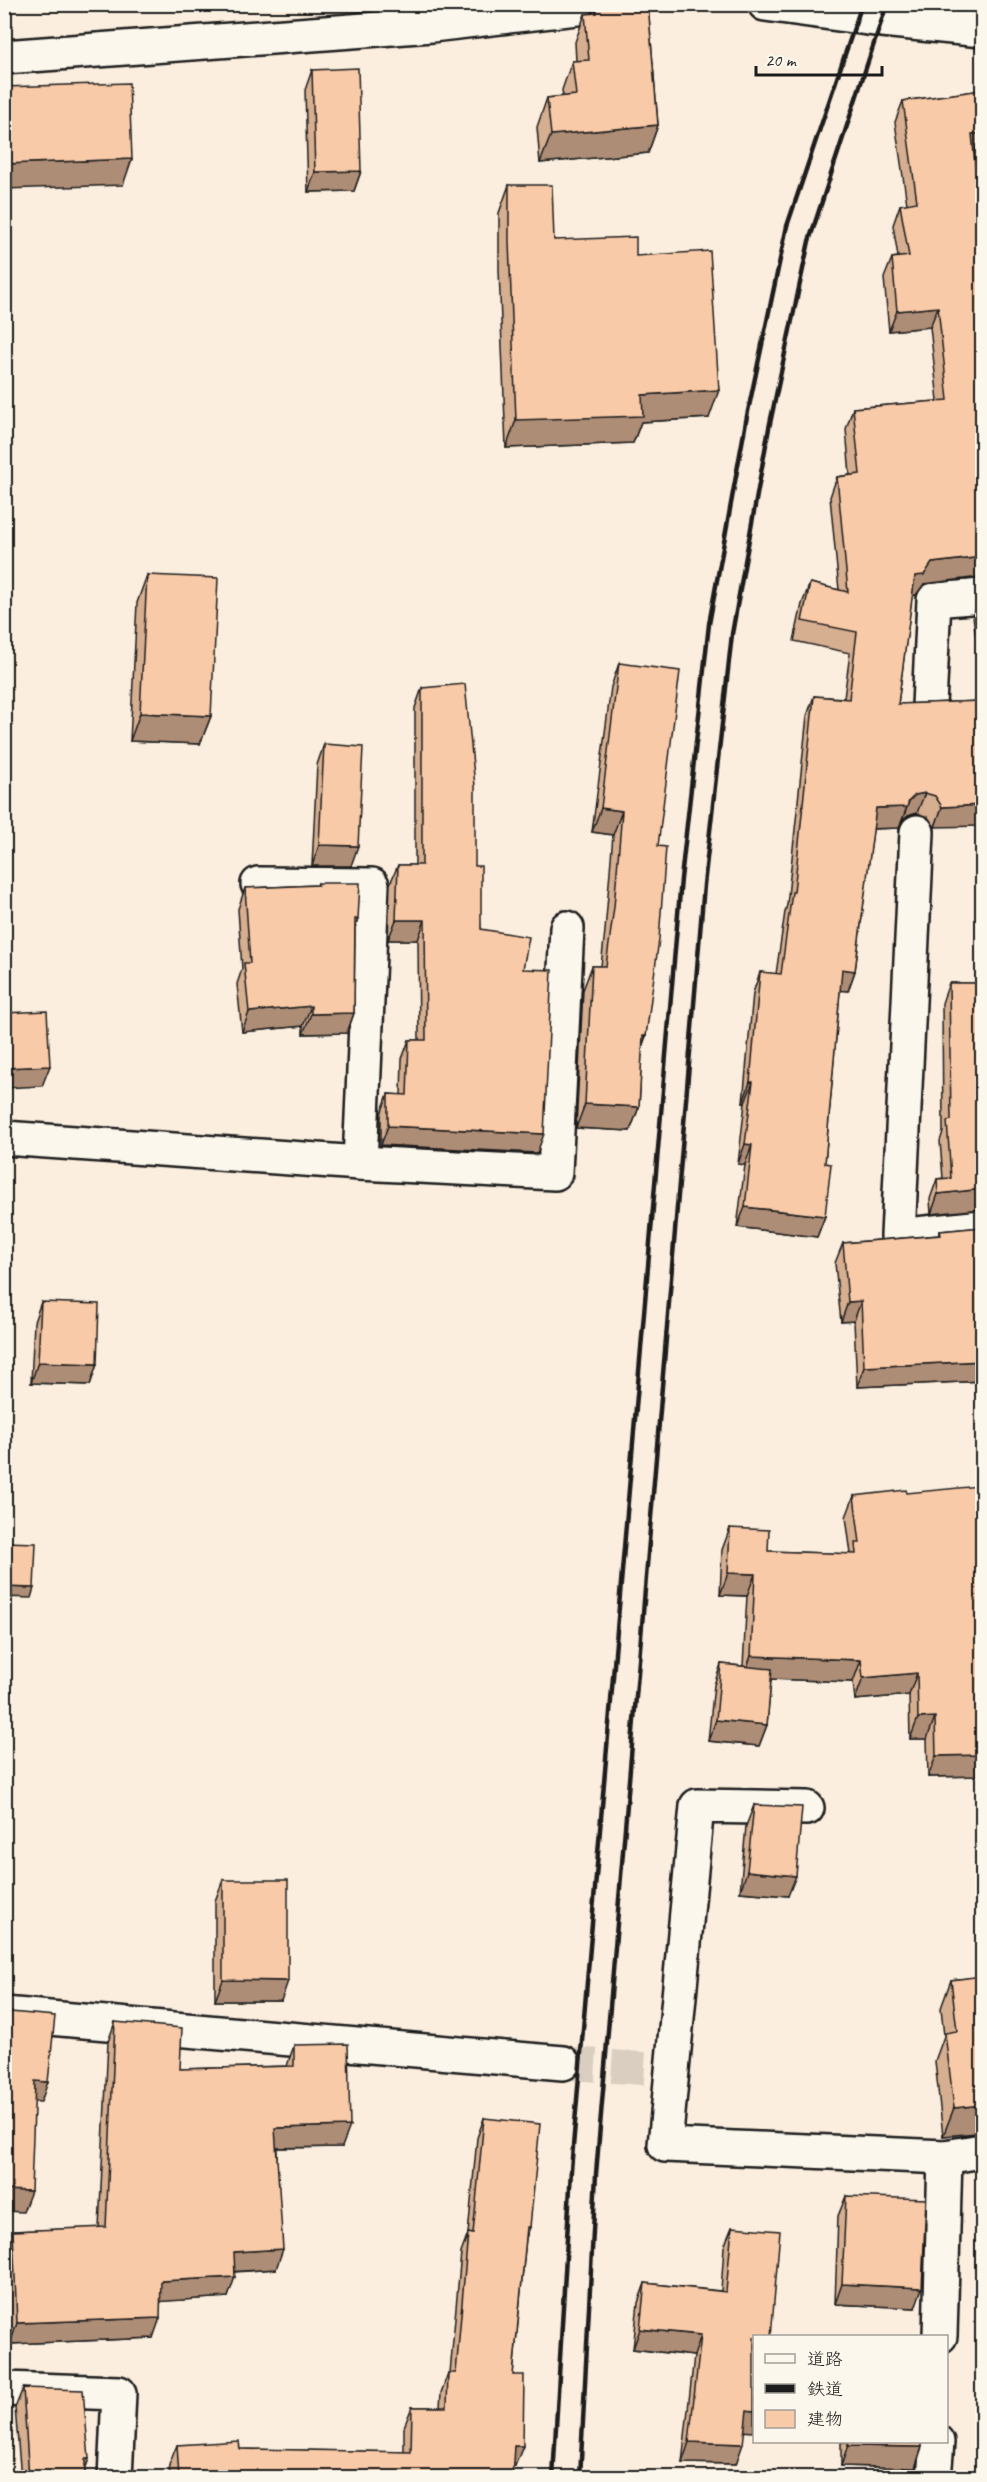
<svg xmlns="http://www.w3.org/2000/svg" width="987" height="2482" font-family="Caveat,'Klee One',sans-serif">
	<rect width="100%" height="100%" fill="#fbeede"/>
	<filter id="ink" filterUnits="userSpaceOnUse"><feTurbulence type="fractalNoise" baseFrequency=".0167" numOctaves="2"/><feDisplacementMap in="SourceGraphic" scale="12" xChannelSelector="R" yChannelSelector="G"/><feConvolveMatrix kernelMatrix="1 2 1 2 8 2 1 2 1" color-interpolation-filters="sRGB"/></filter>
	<g filter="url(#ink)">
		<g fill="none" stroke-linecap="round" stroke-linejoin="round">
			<!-- minor-tunnel -->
			<path stroke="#dacec1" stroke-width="33" stroke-dasharray="33 16" stroke-linecap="butt" d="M563 2063 650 2069"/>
			<defs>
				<g id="minor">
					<path d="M765 4 882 20 982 30"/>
					<path d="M4 57 432 25 611 4"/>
					<path d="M929 706 934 600 982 596"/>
					<path d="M917 832 898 1236 982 1227"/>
					<path d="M258 884 372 885 360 1163"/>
					<path d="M4 1138 360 1163 555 1173 567 928"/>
					<path d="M807 1808 697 1806 665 2145 945 2157 982 2151"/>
					<path d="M4 2014 563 2063"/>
					<path d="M940 2336 945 2157"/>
					<path d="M4 2389 119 2393 115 2478"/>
					<path d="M934 2478 937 2442"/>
				</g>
			</defs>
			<!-- minor casing -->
			<use href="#minor" stroke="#1c1c1c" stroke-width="38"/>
			<!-- minor -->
			<use href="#minor" stroke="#fbf7ec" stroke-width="33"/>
			<!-- rail -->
			<g stroke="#1c1c1c" stroke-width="4.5">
				<path d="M553 2478 571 2170 681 879 709 624 747 416 787 226 862 4"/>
				<path d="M580 2478 596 2174 704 885 732 634 769 428 809 241 887 4"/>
			</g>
		</g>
		<!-- wall -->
		<g fill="#d6ae90" stroke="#1c1c1c" stroke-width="1.5">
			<path d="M595 4H648L658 125 648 153 540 163 537 127 547 98 563 96 562 90 572 61H576L575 42 585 14 592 13Z"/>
			<path d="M312 70 361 171 354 191 308 192 305 90Z"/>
			<path d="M982 90V152L974 153 982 235V578L924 584 916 595 912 596 898 704 982 701 935 827 928 817 917 813 908 816 902 821 899 828 873 829 855 971 848 991 840 990 825 1163V1216L817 1237 737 1227 745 1165 738 1164 745 1103H743L753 993 760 972 776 974 785 912 787 905 807 716 814 696 844 698 850 653 794 641 802 604 810 583 839 590 830 497 837 477 850 475 846 429 853 408 938 401 930 327 889 331 884 278 892 258 898 257 893 225 900 205 907 204 895 122 903 101Z"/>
			<path d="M509 185 554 240 636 256 709 418 641 422 633 443 506 448 499 270V213Z"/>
			<path d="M147 575 211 716 200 744 130 741 137 603Z"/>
			<path d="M981 595H982V681L973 616Z"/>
			<path d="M619 663 658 846 646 1036 642 1047 639 1107 630 1131 576 1128 583 990 592 966H601L605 931 613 835 592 832 611 687Z"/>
			<path d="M422 688 475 866 481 929 523 969 537 1153 381 1145V1114L388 1094 401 1095 402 1059 409 1040H419L418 940H388L390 884 398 865H415V708Z"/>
			<path d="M324 744 351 866H312L317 765Z"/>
			<path d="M318 883 358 919 355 928 354 1013 347 1033 303 1034V1026L242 1032 237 984 242 969 238 909 245 888 317 885Z"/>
			<path d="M949 983H982V1209L931 1214 930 1199 937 1179 943 1178 940 1141 943 1132 942 1003Z"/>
			<path d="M982 1227V1381L857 1387 854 1321 841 1322 835 1263 843 1243 939 1235 940 1231Z"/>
			<path d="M41 1302 97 1364 90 1385 31 1383 34 1322Z"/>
			<path d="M854 1496 982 1776 928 1777 927 1739H910L909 1695 855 1700 853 1682 771 1679 767 1725 759 1746 708 1741 714 1685 721 1664 743 1666 747 1596 720 1595 722 1550 730 1528 768 1551 851 1554 846 1517Z"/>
			<path d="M754 1805 788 1896 740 1892 746 1826Z"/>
			<path d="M223 1880 281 2001H215V1901Z"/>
			<path d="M982 1970V2119L977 2133 943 2136 935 2061 944 2036 941 2008 951 1980 980 1977Z"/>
			<path d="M115 2022 180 2069 287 2066 294 2045 342 2147 277 2148 276 2269 235 2272 228 2297 161 2301 153 2338 10 2344 6 2251 13 2231 99 2228 108 2042Z"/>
			<path d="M484 2118 530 2227 526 2238 513 2375 515 2466H513L512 2478H170L169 2465 177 2445 240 2449 404 2452V2427L412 2407H440L441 2393 448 2373H450L461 2253 468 2234 477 2138Z"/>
			<path d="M846 2196 915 2308 835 2304 838 2216Z"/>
			<path d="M732 2227 744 2431 736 2464 682 2463 694 2356 633 2349 638 2303 645 2283 721 2291 724 2247Z"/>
			<path d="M23 2388 85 2469V2478H21L15 2408Z"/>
			<path d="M841 2442H922L915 2468 841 2466Z"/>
		</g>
		<!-- shaded-wall -->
		<g fill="#ae8d76" stroke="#1c1c1c" stroke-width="1.5">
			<path d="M164 4H208L162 9Z"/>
			<path d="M658 125 648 153 540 163 551 135Z"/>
			<path d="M982 133V152L964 155 972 134Z"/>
			<path d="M132 159 123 185 4 189V164Z"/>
			<path d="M361 171 354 191 308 192 315 172Z"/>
			<path d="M938 307 930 327 889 331 897 311Z"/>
			<path d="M719 390 709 418 641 422 633 443 506 448 516 420 642 395Z"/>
			<path d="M982 557V572L980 577 924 584 916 595 907 597 915 576 932 563Z"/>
			<path d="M140 713 211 716 200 744 130 741Z"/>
			<path d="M925 793 917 813 908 816 902 821 909 801 915 795Z"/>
			<path d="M982 805V826L935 827 942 807Z"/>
			<path d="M907 807 899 828 868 829 876 808Z"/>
			<path d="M601 808 622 811 613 835 592 832Z"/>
			<path d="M319 845 358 846 351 866H312Z"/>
			<path d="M396 920H425L418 940H388Z"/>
			<path d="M842 969 855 971 848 991 834 990Z"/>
			<path d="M311 1006 303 1026 242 1032 249 1012Z"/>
			<path d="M354 1013 347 1033 303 1034 311 1014Z"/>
			<path d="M643 1036H646L637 1060Z"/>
			<path d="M50 1066 42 1086 4 1088V1068Z"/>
			<path d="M750 1082H753L745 1103H743Z"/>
			<path d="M585 1104 639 1107 630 1131 576 1128Z"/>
			<path d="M388 1126 544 1134 537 1153 381 1145Z"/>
			<path d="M745 1144 752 1145 745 1165 738 1164Z"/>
			<path d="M982 1189V1209L931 1214 938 1194Z"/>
			<path d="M745 1207 825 1216 817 1237 737 1227Z"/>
			<path d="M861 1301 854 1321 841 1322 848 1302Z"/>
			<path d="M982 1361V1381L857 1387 864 1367Z"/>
			<path d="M38 1362 97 1364 90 1385 31 1383Z"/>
			<path d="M728 1573 755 1574 747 1596 720 1595Z"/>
			<path d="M4 1587 34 1588 31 1598 4 1597Z"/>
			<path d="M751 1656 861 1660 853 1682 743 1678Z"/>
			<path d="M917 1673 909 1695 855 1700 863 1678Z"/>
			<path d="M935 1717 927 1739H910L918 1718Z"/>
			<path d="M716 1720 767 1725 759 1746 708 1741Z"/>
			<path d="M982 1755V1776L928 1777 936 1756Z"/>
			<path d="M747 1871 796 1876 788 1896 740 1892Z"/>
			<path d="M223 1980 288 1981 281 2001H215Z"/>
			<path d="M35 2081 48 2082 41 2102 27 2101Z"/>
			<path d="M982 2105V2119L977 2133 943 2136 954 2108Z"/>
			<path d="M350 2126 342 2147 268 2148 275 2128Z"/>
			<path d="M4 2190 31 2191 23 2212 4 2211Z"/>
			<path d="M527 2227H530L522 2248Z"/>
			<path d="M283 2249 276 2269 227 2272 234 2252Z"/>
			<path d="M235 2277 228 2297 154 2302 161 2281Z"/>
			<path d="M842 2284 922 2288 915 2308 835 2304Z"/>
			<path d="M160 2318 153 2338 10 2344 17 2323Z"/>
			<path d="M640 2329 701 2335 694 2356 633 2349Z"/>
			<path d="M747 2410 754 2411V2432L739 2431Z"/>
			<path d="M689 2442 743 2444 736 2464 682 2463Z"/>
			<path d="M514 2446H523L515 2466H507Z"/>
			<path d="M848 2446 922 2447 915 2468 841 2466Z"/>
			<path d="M85 2459H89L82 2478Z"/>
		</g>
		<!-- building -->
		<g fill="#f9caa8" stroke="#1c1c1c" stroke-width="1.5">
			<path d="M596 4H648L658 125 551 135 547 98 576 95 572 61 589 60 585 14 597 13Z"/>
			<path d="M358 68 361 171 315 172 312 70Z"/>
			<path d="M129 83 132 159 4 164V87Z"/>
			<path d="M982 90V133L972 134 982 235V557L932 563 924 575 915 576 898 704 982 701V805L942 807 935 796 925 793 915 795 909 801 907 807 876 808 855 971 842 969 825 1163 831 1164 825 1216 745 1207 752 1145 745 1144 753 1082H750L760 972 781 974 792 892H794L814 696 849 699 857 632 802 621 810 583 848 592 837 477 860 474 853 408 948 400 938 307 897 311 892 258 909 256 900 205 917 202 903 101Z"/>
			<path d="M509 185H552L554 240 636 237V256L710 251 719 390 642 395 643 416 516 420 509 242Z"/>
			<path d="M147 575 218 578 211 716 140 713Z"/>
			<path d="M619 663 680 671 658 846 666 847 659 939 646 1036H643L639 1107 585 1104 592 966H606L614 907 622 811 601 808Z"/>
			<path d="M465 684 475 786V866H481V929L529 937 523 969 552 970 544 1134 388 1126V1094L407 1095 409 1040H426L425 920H396L398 865H422V688Z"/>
			<path d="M324 744 363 747 358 846 319 845Z"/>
			<path d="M318 883H360L358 919H355L354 1013 311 1014V1006L249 1012 244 963H250L245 888 318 885Z"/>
			<path d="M949 983H982V1189L938 1194 937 1179 951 1178 947 1121 951 1120Z"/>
			<path d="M47 1011 50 1066 4 1068V1013Z"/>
			<path d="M982 1227V1361L864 1367 861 1301 848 1302 843 1243 941 1235 940 1231Z"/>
			<path d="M41 1302 99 1304 97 1364 38 1362Z"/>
			<path d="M979 1486 982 1530V1755L936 1756 935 1717 918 1718 917 1673 863 1678 861 1660 751 1656 755 1574 728 1573 730 1528 769 1530 768 1551 856 1554 855 1543H860L854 1496 906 1490 907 1493Z"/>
			<path d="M4 1542 36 1543 34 1588 4 1587Z"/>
			<path d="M721 1664 772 1669 767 1725 716 1720Z"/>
			<path d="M754 1805 802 1807 796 1876 747 1871Z"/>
			<path d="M223 1880H288V1981L223 1980Z"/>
			<path d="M982 1976V2105L954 2108 945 2033 957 2031 951 1980Z"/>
			<path d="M4 2010 10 2012 55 2016 48 2082 35 2081 31 2191 4 2190Z"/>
			<path d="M115 2022 182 2028 180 2069 294 2066V2045L348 2044 350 2126 275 2128 283 2249 234 2252 235 2277 161 2281 160 2318 17 2323 13 2231 106 2227Z"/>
			<path d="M484 2118 540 2124 530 2227H527L513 2375H524L523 2446H514L512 2478H179L177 2445 239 2441 240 2449 411 2452 412 2407H447L448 2373H456L468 2233 473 2234Z"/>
			<path d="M846 2196 926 2199 922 2288 842 2284Z"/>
			<path d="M732 2227 780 2231 771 2337H754V2411L747 2410 743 2444 689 2442 701 2335 640 2329 645 2283 726 2292Z"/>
			<path d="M23 2388 83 2390 89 2459H85V2478H29Z"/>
			<path d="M848 2442H922V2447L848 2446Z"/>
		</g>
	</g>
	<!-- margin -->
	<rect width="987" height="2482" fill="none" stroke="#fbf7ec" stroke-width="24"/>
	<rect x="12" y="12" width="963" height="2458" fill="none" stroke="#1c1c1c" stroke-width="2" filter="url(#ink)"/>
	<!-- legend -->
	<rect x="753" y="2335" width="195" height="108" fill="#fbf7ec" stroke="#a29f99" stroke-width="1.5"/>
	<rect x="765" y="2354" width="30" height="9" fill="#fbf7ec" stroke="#a29f99" stroke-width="1.5"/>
	<text x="807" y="2365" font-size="18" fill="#1c1c1c">道路</text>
	<rect x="765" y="2384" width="30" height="9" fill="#1c1c1c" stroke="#a29f99" stroke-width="1.5"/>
	<text x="807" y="2395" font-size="18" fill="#1c1c1c">鉄道</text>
	<rect x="765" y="2410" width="30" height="18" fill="#f9caa8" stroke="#a29f99" stroke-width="1.5"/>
	<text x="807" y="2425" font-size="18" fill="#1c1c1c">建物</text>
	<!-- scale -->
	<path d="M756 66v9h126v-9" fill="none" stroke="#1c1c1c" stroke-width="3"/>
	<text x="765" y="66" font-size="18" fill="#1c1c1c" stroke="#fbf7ec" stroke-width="4.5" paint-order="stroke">20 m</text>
</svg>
